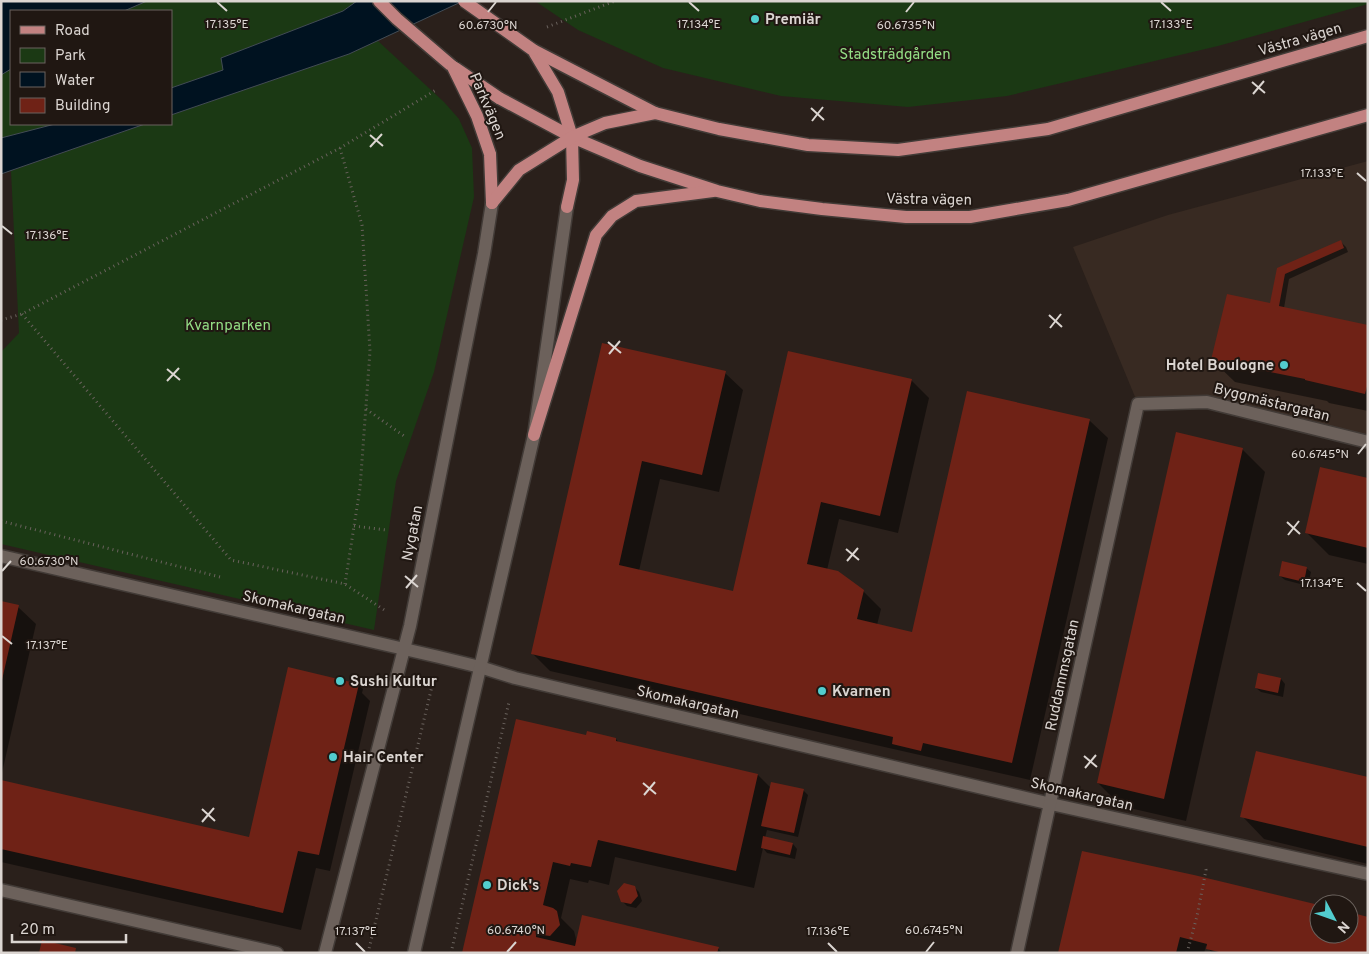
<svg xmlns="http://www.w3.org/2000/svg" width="1369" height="954" font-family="Overpass,sans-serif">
	<rect width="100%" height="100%" fill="#2a201b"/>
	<!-- built -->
	<path fill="#382a22" d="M1368 161V443L1207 402 1138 404 1073 247 1168 215Z"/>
	<!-- green -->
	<g fill="#1b3914">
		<path d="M147 1H357L343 11 222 58 224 70 171 88V11H124Z"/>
		<path d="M535 1H1368V4L1218 46 1007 96 908 107 781 96 663 68 578 30Z"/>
		<path d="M378 41 444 102 459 119 472 148 474 197 434 372 396 481 374 630 1 544V352L19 333 11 171 145 124H171V115L349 54Z"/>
		<path d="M11 69V124H55L1 138V75Z"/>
	</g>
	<!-- water -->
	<g fill="#001220" stroke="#424c55">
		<path d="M1 1H147L124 11H11V69L1 75Z"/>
		<path d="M357 1H463L349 54 171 115V88L223 70 221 58 343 11Z"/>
		<path d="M55 124H145L1 174V138Z"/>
	</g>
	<!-- shadow -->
	<g fill="#0007">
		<path d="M1341 242 1346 247 1348 252 1289 279 1284 308 1368 327V411L1329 403 1327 401 1235 382 1212 360 1271 305 1279 269Z"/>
		<path d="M603 345 725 373 743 390 719 492 660 479 639 571 734 592 911 380 929 398 898 533 839 519 827 570 863 591 881 609 877 625 913 633 968 393 1090 421 1108 438 1030 780 550 671 533 654Z"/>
		<path d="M1242 449 1265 472 1186 821 1121 806 1098 783Z"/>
		<path d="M1368 479V564L1329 555 1306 532Z"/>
		<path d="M1306 568 1311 572 1308 586 1285 580 1280 576Z"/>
		<path d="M1 603 18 607 36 624 1 777Z"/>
		<path d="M1281 679 1285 684 1283 697 1261 692 1256 688Z"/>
		<path d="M358 685 363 689 362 693 370 701 330 871 316 868 301 930 1 862V781L250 839Z"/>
		<path d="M587 736 616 739 620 744 758 775 771 788 803 790 808 795 798 837 767 830 765 838 793 844 797 849 795 859 767 853 763 848 754 888 615 857 609 885 589 880 588 883 570 879 561 918 574 931 577 943 718 948 722 953H463Z"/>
		<path d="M1368 779V864L1264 839 1242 816Z"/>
		<path d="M634 887 639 892 642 901 636 908 627 906 622 901Z"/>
		<path d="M1319 906V934H1349V913L1368 953H1212L1208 948V947L1206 946 1204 953H1060Z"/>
	</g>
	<!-- building -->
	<g fill="#6f2216">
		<path d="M1341 240 1344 248 1285 274 1279 306 1368 325V383L1365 394 1305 380V379L1211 360 1227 294 1270 303 1277 268Z"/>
		<path d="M602 343 726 371 702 475 642 461 619 565 733 591 788 351 912 379 880 516 821 502 807 564 838 571 864 590 857 619 912 632 967 391 1090 419 1012 763 923 743 921 751 892 744 893 737 531 654Z"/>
		<path d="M1176 432 1243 448 1164 799 1097 783Z"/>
		<path d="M1320 467 1368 478V548L1305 533Z"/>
		<path d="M1282 561 1307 567 1304 582 1279 576Z"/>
		<path d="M1 601 19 605 2 680H1Z"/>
		<path d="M288 667 359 684 319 855 298 851 283 913 1 849V780L249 837Z"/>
		<path d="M1258 673 1281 678 1278 693 1255 688Z"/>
		<path d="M516 719 586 735 587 731 616 738V741L758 774 736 871 598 840 591 867 571 863 570 866 553 862 543 905 553 908 557 911 560 925 550 936 536 934V937L575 946 582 915 719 947 717 953H462Z"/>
		<path d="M1256 751 1368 777V847L1240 817Z"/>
		<path d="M771 782 804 789 794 833 761 826Z"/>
		<path d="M763 836 793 843 790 855 761 848Z"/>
		<path d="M1082 851 1194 875 1319 905V934H1349V912L1368 917V953H1223L1206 949 1207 944 1180 937 1176 953H1058Z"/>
		<path d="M624 883 635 886 638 896 631 904 621 902 617 891Z"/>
		<path d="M42 940 76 948 75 953H39Z"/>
	</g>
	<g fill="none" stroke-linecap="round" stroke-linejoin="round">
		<defs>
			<g id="minor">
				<path d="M1 556 439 657 480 667 515 678 1051 804 1368 874"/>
				<path d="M1 890 277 953"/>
				<path d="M325 953 410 626 484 254 492 203"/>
				<path d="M414 953 534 435 567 207"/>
				<path d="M1017 953 1138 404 1207 402 1368 442"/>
			</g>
			<g id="major">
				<path d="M379 1 397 19 453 67"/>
				<path d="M533 50 655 113 719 129 808 145 898 150 1048 129 1368 36"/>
				<path d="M533 50 558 92 572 137 573 180 567 207"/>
				<path d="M499 98 572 137 640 166 717 191 760 201 822 209 906 217H970L1068 200 1368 115"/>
				<path d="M490 154 492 203"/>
				<path d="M492 203 519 170 572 137 605 123 655 113"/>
				<path d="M534 435 596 235 612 216 636 201 713 191"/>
			</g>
		</defs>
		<!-- minor casing -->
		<use href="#minor" stroke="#423b37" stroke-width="15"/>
		<!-- major casing -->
		<use href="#major" stroke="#423b37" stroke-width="15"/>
		<!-- path -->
		<g stroke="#6a625d" stroke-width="3" stroke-dasharray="1 4" stroke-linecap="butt">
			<path d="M547 27 615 1"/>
			<path d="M340 148 362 225 370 351 360 488 345 584"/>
			<path d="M22 314 231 560 345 584 386 611"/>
			<path d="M1 320 22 314 340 148 436 90"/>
			<path d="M366 409 404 436"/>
			<path d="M1 521 220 577"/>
			<path d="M354 526 386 530"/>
			<path d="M368 953 433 682"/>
			<path d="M451 953 509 702"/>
			<path d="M1187 953 1197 916 1206 870 1205 866"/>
		</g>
		<!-- minor -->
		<use href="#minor" stroke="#6c615b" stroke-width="12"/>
		<!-- major -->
		<use href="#major" stroke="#c28281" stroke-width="12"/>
		<defs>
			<g id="major-bridge">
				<path d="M464 1 533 50"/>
				<path d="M453 67 477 116 490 154"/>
				<path d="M455 68 499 98"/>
			</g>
		</defs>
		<!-- major-bridge casing -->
		<use href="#major-bridge" stroke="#423b37" stroke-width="15" stroke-linecap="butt"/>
		<!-- major-bridge -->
		<use href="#major-bridge" stroke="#c28281" stroke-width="12"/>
	</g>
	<!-- ticks -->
	<path fill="none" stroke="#dbd5d1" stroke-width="2" d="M217 2 227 11M689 2 699 11M1161 2 1171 11M488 12 496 2M906 12 914 2M1252 82 1265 93M1253 94 1264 81M811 108 824 120M812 121 823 107M370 135 383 146M370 147 382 134M1357 173 1366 181M2 226 12 234M1049 315 1062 327M1050 328 1061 314M608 342 621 353M609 354 620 341M167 369 180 380M167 381 179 368M1358 454 1366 444M1287 522 1300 534M1288 535 1299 521M846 549 859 560M847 561 858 548M2 571 11 561M405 576 418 587M1357 583 1366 591M406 588 417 575M2 636 12 644M1084 756 1097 767M1085 768 1096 755M643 783 656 794M644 795 655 782M202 809 215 821M202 822 214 808M356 943 365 952M828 943 837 952M507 952 516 942M926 952 934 942"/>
	<!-- markers -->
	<g fill="#52cdce" stroke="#201712" stroke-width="2">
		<circle cx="755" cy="19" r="5"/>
		<circle cx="1284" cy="365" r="5"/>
		<circle cx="340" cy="681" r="5"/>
		<circle cx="822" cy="691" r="5"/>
		<circle cx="333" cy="757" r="5"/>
		<circle cx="487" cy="885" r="5"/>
	</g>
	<g text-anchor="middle" stroke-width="4" stroke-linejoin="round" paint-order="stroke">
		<!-- poi labels -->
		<g font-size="15" font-weight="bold" fill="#dbd5d1" stroke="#201712" text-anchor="start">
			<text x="765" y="24">Premiär</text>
			<text x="1274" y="370" text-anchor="end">Hotel Boulogne</text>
			<text x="350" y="686">Sushi Kultur</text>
			<text x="832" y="696">Kvarnen</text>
			<text x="343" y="762">Hair Center</text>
			<text x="497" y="890">Dick's</text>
		</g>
		<!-- street labels -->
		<g font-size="15" fill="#dbd5d1" stroke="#201712">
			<text transform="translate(1300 39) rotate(-16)" y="5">Västra vägen</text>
			<text transform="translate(488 106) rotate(67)" y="5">Parkvägen</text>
			<text transform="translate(929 199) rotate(1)" y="5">Västra vägen</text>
			<text transform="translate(1272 402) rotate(14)" y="5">Byggmästargatan</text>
			<text transform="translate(412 533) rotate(-79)" y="5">Nygatan</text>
			<text transform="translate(294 607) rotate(13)" y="5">Skomakargatan</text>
			<text transform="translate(1062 675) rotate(-78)" y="5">Ruddammsgatan</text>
			<text transform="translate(688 702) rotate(13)" y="5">Skomakargatan</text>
			<text transform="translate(1082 794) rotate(13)" y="5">Skomakargatan</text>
		</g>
		<!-- park labels -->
		<g font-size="15" fill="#94de85" stroke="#201712">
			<text x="895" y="59">Stadsträdgården</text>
			<text x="228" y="330">Kvarnparken</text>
		</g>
	</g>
	<g font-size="12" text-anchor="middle" fill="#dbd5d1" stroke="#201712" stroke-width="4" stroke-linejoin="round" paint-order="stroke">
		<text x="227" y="28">17.135°E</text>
		<text x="699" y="28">17.134°E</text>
		<text x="1171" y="28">17.133°E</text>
		<text x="488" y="29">60.6730°N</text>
		<text x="906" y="29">60.6735°N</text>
		<text x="1322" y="177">17.133°E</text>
		<text x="47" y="239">17.136°E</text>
		<text x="1320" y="458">60.6745°N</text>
		<text x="49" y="565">60.6730°N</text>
		<text x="1322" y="587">17.134°E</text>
		<text x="47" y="649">17.137°E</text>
		<text x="516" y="934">60.6740°N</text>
		<text x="934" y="934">60.6745°N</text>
		<text x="356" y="935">17.137°E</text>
		<text x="828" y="935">17.136°E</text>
	</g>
	<!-- border -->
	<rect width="1369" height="954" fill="none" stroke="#dbd5d1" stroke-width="5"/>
	<!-- legend -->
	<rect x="10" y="10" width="162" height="115" fill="#201712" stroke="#6b635e"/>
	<rect x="20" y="26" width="25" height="8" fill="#c28281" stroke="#6b635e"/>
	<text x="55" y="35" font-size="15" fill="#dbd5d1">Road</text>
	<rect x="20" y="48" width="25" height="15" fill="#1b3914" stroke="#6b635e"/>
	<text x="55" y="60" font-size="15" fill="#dbd5d1">Park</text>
	<rect x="20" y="72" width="25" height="15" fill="#001220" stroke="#6b635e"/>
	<text x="55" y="85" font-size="15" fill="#dbd5d1">Water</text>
	<rect x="20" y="98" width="25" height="15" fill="#6f2216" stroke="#6b635e"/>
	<text x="55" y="110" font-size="15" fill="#dbd5d1">Building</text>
	<!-- north arrow -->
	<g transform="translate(1334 919) rotate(131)"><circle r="24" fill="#201712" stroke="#6b635e"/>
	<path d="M0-4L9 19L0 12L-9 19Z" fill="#52cdce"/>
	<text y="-8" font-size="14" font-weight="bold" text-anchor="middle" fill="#dbd5d1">N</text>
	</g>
	<!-- scale -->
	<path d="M12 934v8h114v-8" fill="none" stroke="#dbd5d1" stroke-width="2.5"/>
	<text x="20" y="934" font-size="15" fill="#dbd5d1" stroke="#201712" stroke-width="4" paint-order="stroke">20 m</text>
</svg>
